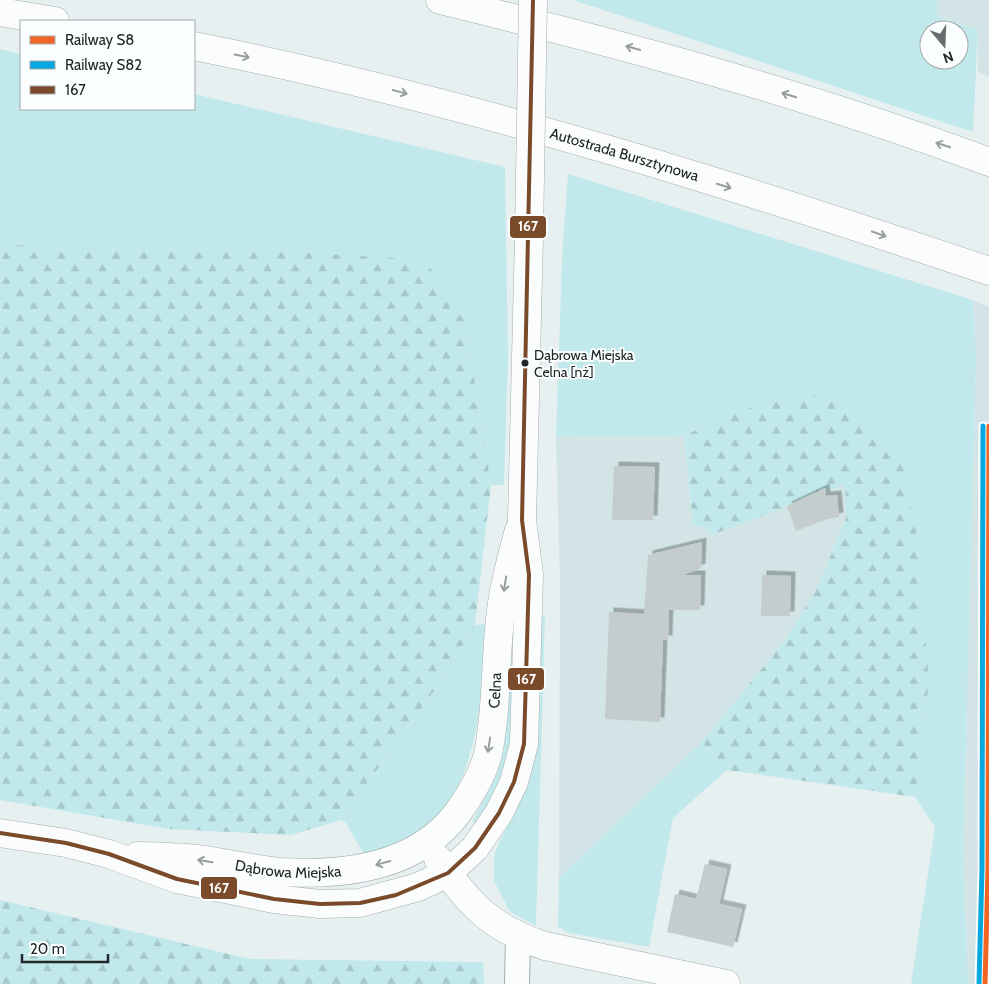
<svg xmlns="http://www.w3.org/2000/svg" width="989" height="984" font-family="Cabin,sans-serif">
	<defs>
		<pattern id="forest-firs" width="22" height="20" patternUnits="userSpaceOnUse" patternTransform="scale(1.25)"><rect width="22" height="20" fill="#c1e9ec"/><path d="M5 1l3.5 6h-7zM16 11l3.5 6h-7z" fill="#a6c8ca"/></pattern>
		<filter id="shadow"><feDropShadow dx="4.5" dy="-4.5" stdDeviation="0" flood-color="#0004"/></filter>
	</defs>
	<rect width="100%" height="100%" fill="#e7f0f1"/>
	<!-- built -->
	<g fill="#d2e4e6">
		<path d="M937 0H989V77L978 72V30L937 16Z"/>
		<path d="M973 300 989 307V984H968L963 859 976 358Z"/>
		<path d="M684 436 693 525 702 526 712 535 845 483 846 518 818 587 786 639 702 742 559 878 560 579 556 437Z"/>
	</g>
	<!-- green -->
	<g fill="#c1e9ec" fill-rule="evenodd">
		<path d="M573 0H937V16L978 30 973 132ZM929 30H959V60H929Z"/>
		<path d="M0 49 21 54V109H194V94L505 167 508 356 504 485H491L465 322 28 247 0 245Z"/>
		<path d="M568 174 973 300 976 358 963 859 968 984H911L935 827 915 797 929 682 900 453 730 413 684 436 556 437 562 258Z"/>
		<path d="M545 616 536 926 510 912 494 881V855L532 769 539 617Z"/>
		<path d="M489 624C480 698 481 808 401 844 389 850 376 852 365 856L346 823 341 820 446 674 475 625Z"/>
		<path d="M514 656 510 752 494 797 474 825 473 820 491 787 504 751 510 658Z"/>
		<path d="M702 742 727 770 673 818 649 947 569 933 558 927 559 878Z"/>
	</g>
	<!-- forest -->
	<g fill="url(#forest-firs)">
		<path d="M0 245 263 250 425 260 465 322 491 485 475 625 446 674 341 820 291 835 168 829 0 800Z"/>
		<path d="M808 394 850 403 900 453 916 531 929 682 915 797 727 770 702 742 786 639 818 587 846 518 845 484 712 535 702 526 693 525 684 436 730 413Z"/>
		<path d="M0 900 250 959 483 962 484 984H0Z"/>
	</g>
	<!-- building -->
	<g fill="#c5cccd" filter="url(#shadow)">
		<path d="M614 466 655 467 653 520H612Z"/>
		<path d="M825 488 826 496 837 495 839 517 827 519 796 531 787 506Z"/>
		<path d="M702 542 701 568 683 575H701L700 610H669L668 640H663L660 722 605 719 609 612 644 614 648 555Z"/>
		<path d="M762 575 791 576 790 616H761Z"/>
		<path d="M705 864 727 869 719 904 742 909 733 947 667 932 675 894 696 899Z"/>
	</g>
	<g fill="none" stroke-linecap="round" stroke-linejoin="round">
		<defs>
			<path id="minor" d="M517 984 518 938"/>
			<g id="tertiary">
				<path d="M0 833 66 843 109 854 177 879 274 899 320 904 360 903 418 887 448 873 475 848 499 813 514 782 524 744 529 575 522 520 529 236"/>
				<path id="s1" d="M138 856C155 856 171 857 187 858 219 861 250 869 281 872 347 876 421 867 461 808 472 792 483 774 488 754 497 710 495 664 500 619 503 588 511 560 519 530"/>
				<path d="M438 859C468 904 492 929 545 946L726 984"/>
			</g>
			<g id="motorway">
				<path d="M440 0C625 45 810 95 989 162"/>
				<path d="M0 12 55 21"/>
				<path id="s2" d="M194 46C464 100 728 183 989 271"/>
			</g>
		</defs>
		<!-- minor casing -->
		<use href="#minor" stroke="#a5acac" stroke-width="26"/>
		<!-- tertiary casing -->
		<use href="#tertiary" stroke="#a5acac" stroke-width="29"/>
		<!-- motorway casing -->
		<use href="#motorway" stroke="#a5acac" stroke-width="29"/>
		<!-- minor -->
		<use href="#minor" stroke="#fbfdfd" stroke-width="24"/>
		<!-- tertiary -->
		<use href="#tertiary" stroke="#fbfdfd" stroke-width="28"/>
		<!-- motorway -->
		<use href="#motorway" stroke="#fbfdfd" stroke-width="28"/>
		<defs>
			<path id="tertiary-bridge" d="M529 236 533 0"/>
		</defs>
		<!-- tertiary-bridge casing -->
		<use href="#tertiary-bridge" stroke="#a5acac" stroke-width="29" stroke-linecap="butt"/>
		<!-- tertiary-bridge -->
		<use href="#tertiary-bridge" stroke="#fbfdfd" stroke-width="28"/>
		<defs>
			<path id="bus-1" d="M0 833 66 843 109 854 177 879 274 899 320 904 360 903 396 895 448 873 475 848 499 813 514 782 524 744 529 575 522 520 533 0"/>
		</defs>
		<!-- bus-1 casing -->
		<use href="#bus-1" stroke="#fbfefe" stroke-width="8"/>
		<!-- bus-1 -->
		<use href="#bus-1" stroke="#7a4b2a" stroke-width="4"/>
		<defs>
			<path id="rail-1" d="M985 984 988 869 989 426"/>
			<path id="rail-2" d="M979 984 982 869 983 426"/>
		</defs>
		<!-- rail-1 casing -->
		<use href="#rail-1" stroke="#fbfefe" stroke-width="9"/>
		<!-- rail-2 casing -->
		<use href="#rail-2" stroke="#fbfefe" stroke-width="9"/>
		<!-- rail-1 -->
		<use href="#rail-1" stroke="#f26522" stroke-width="5"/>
		<!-- rail-2 -->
		<use href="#rail-2" stroke="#05a8df" stroke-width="5"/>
	</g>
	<!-- one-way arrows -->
	<defs><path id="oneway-shaft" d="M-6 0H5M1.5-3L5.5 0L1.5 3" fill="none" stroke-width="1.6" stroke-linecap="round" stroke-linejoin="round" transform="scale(1.25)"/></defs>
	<g stroke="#999d9d">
		<use href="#oneway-shaft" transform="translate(633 48) rotate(-164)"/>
		<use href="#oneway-shaft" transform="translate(242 56) rotate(11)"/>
		<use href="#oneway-shaft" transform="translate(400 92) rotate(15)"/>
		<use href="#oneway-shaft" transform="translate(789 95) rotate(-163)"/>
		<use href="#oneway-shaft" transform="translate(943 145) rotate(-162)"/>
		<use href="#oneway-shaft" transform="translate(724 186) rotate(17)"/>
		<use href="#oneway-shaft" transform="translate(879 234) rotate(19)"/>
		<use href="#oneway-shaft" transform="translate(505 584) rotate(99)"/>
		<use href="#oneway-shaft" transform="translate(489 745) rotate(99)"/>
		<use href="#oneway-shaft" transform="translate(205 861) rotate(-171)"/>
		<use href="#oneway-shaft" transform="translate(383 863) rotate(165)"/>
	</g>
	<!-- markers -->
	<circle fill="#212728" stroke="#fbfefe" stroke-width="2" cx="525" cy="363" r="4.5"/>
	<g text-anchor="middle" stroke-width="4" stroke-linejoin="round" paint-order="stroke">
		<!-- bus labels -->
		<g font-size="14" fill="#212728" stroke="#fbfefe" text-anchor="start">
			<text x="534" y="360">Dąbrowa Miejska<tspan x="534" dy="17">Celna [nż]</tspan></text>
		</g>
		<!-- street labels -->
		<g font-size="15" fill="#212728" stroke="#fbfefe">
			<text dy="5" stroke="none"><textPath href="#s2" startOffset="444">Autostrada Bursztynowa</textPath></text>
			<text dy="5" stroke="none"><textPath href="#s1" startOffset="469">Celna</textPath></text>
			<text dy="5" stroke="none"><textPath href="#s1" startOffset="151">Dąbrowa Miejska</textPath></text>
		</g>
	</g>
	<g stroke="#fbfefe" stroke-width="2">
		<rect x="509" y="215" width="38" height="24" rx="5" fill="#7a4b2a"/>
		<rect x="507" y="667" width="38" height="24" rx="5" fill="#7a4b2a"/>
		<rect x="200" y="876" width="38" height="24" rx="5" fill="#7a4b2a"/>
	</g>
	<g font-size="14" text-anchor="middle" font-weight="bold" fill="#fff">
		<text x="528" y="231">167</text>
		<text x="526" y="684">167</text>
		<text x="219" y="893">167</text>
	</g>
	<!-- legend -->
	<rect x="20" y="20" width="175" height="90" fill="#fbfefe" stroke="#a4a8a8"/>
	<rect x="30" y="36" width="25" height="8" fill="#f26522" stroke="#a4a8a8"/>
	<text x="65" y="45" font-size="15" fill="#212728">Railway S8</text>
	<rect x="30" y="61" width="25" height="8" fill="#05a8df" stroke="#a4a8a8"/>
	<text x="65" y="70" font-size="15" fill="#212728">Railway S82</text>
	<rect x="30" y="86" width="25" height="8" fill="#7a4b2a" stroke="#a4a8a8"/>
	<text x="65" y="95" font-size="15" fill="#212728">167</text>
	<!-- north arrow -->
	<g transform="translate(944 45) rotate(161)"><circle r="24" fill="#fbfefe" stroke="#a4a8a8"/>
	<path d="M0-4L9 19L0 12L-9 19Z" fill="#666d6e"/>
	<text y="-8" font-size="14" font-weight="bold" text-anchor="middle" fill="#212728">N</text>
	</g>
	<!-- scale -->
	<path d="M22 954v8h86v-8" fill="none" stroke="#212728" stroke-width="2.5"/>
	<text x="30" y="954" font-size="15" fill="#212728" stroke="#fbfefe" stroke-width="4" paint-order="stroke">20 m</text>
</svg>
